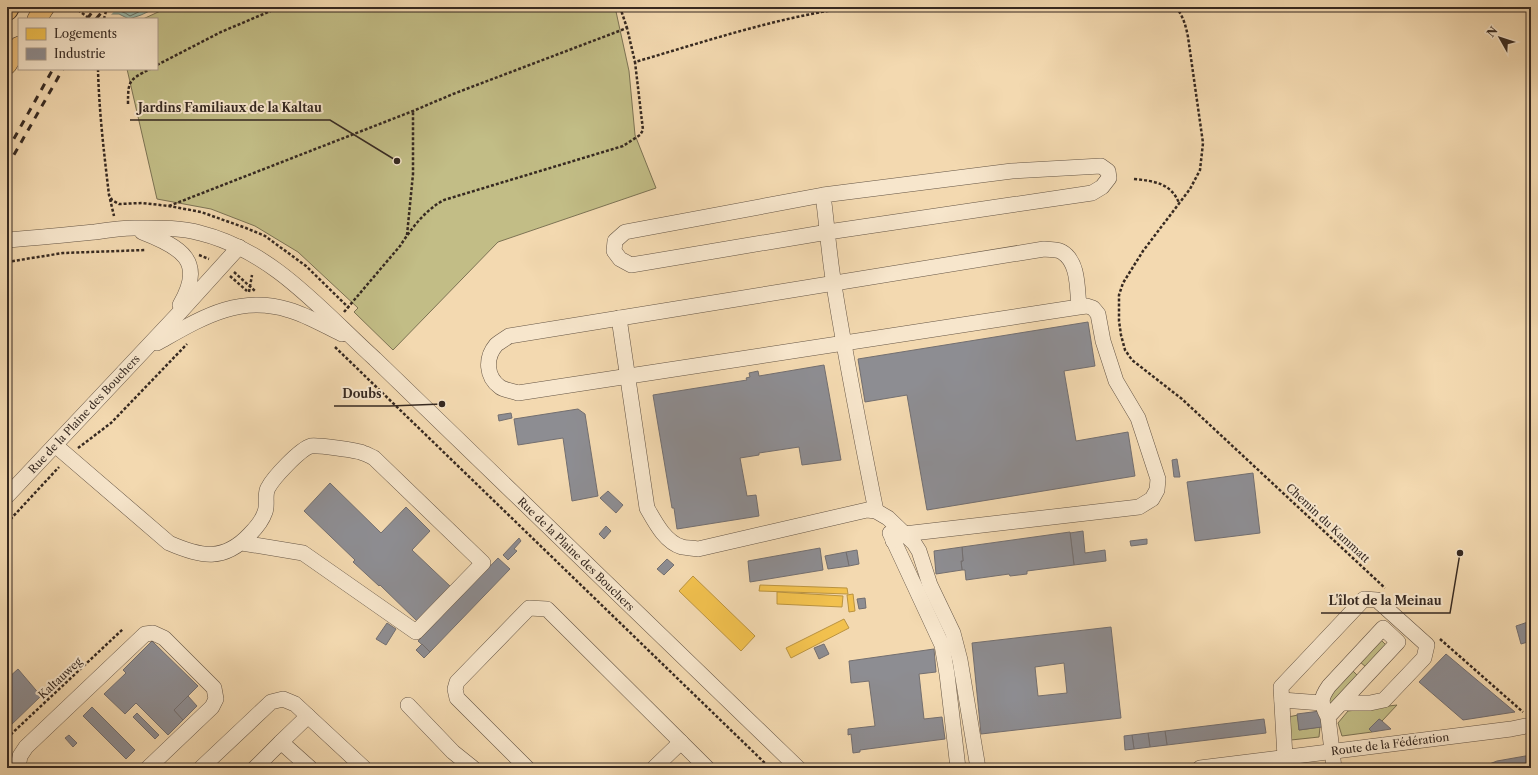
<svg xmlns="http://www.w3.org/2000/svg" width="1538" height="775" font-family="'Libre Caslon Text',serif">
	<rect width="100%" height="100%" fill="#f3d9b0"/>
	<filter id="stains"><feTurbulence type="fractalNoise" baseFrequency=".005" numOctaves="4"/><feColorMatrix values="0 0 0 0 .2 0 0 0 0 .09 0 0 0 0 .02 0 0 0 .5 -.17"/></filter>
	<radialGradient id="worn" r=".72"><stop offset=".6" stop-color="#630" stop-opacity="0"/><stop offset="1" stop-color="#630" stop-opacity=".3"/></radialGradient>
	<!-- green -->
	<g fill="#c2bd86" stroke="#7c7354">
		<path d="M169 7H615L629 71 635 135 656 188 498 242 393 350 354 312 358 308 298 252 255 226 211 209 157 199 127 69H157V19H143Z"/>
		<path d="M1381 640 1386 645 1366 667 1360 662Z"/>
		<path d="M1352 670 1358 676 1328 707 1326 697Z"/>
		<path d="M1397 705 1382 721 1379 719 1369 729 1372 732 1342 736 1338 723 1348 711Z"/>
		<path d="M1298 715 1299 730 1320 727 1319 737 1291 740 1288 717Z"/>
	</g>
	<!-- water -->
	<path fill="#9bbaaa" stroke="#738073" d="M90 7H158L141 15 129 19 119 14H102Z"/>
	<!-- pier -->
	<path fill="#f3d9b0" d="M88 7H118L110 16 101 15Z"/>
	<!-- homes -->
	<g fill="#f2c14e" stroke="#ba9340">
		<path d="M693 576 755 636 741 651 679 591Z"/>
		<path d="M760 585 847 588 848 594 759 591Z"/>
		<path d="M777 592 843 596 842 607 777 604Z"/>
		<path d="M853 594 855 611 849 612 847 595Z"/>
		<path d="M844 619 849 628 791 658 786 648Z"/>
	</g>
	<!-- industry -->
	<g fill="#8d8d92" stroke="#736f70" fill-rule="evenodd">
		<path d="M1088 322 1095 366 1064 371 1076 441 1128 432 1135 476 927 510 907 395 865 402 858 359Z"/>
		<path d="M824 365 841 460 802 465 799 447 759 453V455L740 458 747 496 756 495 759 516 677 529 674 508H672L653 395 747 380 746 378 750 377 749 373 758 371 759 376Z"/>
		<path d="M578 409 585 414 598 496 572 501 563 438 518 445 514 419Z"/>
		<path d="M511 413 512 418 499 421 498 415Z"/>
		<path d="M1177 459 1180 477H1174L1172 460Z"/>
		<path d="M1253 473 1260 533 1195 541 1187 482Z"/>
		<path d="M330 483 381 533 406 507 430 531 412 550 451 587 418 622 380 585 379 586 353 562 355 560 304 511Z"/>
		<path d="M608 491 623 505 616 513 600 498Z"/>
		<path d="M606 526 611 531 604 539 599 534Z"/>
		<path d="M1083 531 1085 553 1105 550 1106 561 1074 565 1070 533Z"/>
		<path d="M1070 532 1074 565 1027 571V574L1010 576 1009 574 966 580 965 570H962L961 561H963L962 547Z"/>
		<path d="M519 538 521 541 514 549 517 551 508 560 503 555Z"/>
		<path d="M1147 539V544L1131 546 1130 541Z"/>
		<path d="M962 547 963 561H961L962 570 936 574 934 551Z"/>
		<path d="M820 548 823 570 750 582 748 561Z"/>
		<path d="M857 550 859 564 849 566 846 552Z"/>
		<path d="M846 552 849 566 828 569 825 556Z"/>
		<path d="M498 558 510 569 430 652 418 641Z"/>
		<path d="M667 559 674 565 664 575 657 569Z"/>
		<path d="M865 598 866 608 859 609 857 599Z"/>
		<path d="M1531 621V641L1521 644 1516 626Z"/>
		<path d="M387 623 396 629 386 645 376 639Z"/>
		<path d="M1111 627 1121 718 981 734 972 643ZM1064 663 1067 693 1038 696 1035 667Z"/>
		<path d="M152 641 198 686 174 710 183 720 168 735 136 703 125 714 104 694 126 673 123 670Z"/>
		<path d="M422 644 430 652 424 658 416 650Z"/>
		<path d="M824 644 829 654 819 659 814 648Z"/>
		<path d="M934 649 936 672 919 674 924 719 942 717 945 739 860 750V752L853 753 851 734 848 735V729L875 726 869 681 851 683 849 661Z"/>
		<path d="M1446 654 1515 712 1463 720 1419 682Z"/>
		<path d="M18 669 41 696 10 726 7 723V679Z"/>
		<path d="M188 696 197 706 183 720 174 710Z"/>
		<path d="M92 707 135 750 126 759 83 716Z"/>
		<path d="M1320 711 1322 727 1299 730 1297 714Z"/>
		<path d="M137 713 159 735 155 739 133 717Z"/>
		<path d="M1264 719 1266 733 1167 745 1165 731Z"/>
		<path d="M1379 719 1382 721 1391 729 1372 732 1369 729Z"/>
		<path d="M1165 731 1167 745 1150 747 1148 733Z"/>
		<path d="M1148 733 1150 747 1134 749 1132 735Z"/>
		<path d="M69 735 77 743 73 747 65 738Z"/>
		<path d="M1132 735 1134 749 1125 750 1124 736Z"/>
		<path d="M1531 755V768H1479L1497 761Z"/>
	</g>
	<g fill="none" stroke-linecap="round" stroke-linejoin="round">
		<!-- shore -->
		<path stroke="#687266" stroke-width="1" d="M99 7C110 13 118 7 130 16L149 7"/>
		<defs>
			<g id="minor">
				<path d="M823 195 1012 171 1101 166 1108 171 1109 178 1102 187 1092 193 828 232 631 265 620 259 614 251 615 241 625 232 823 195C827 225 829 255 834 285 846 361 861 436 876 511"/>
				<path d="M142 232C181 247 206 261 180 305"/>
				<path d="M7 240C36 238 65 235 95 232 108 230 121 228 134 228 156 228 179 227 200 233 273 251 322 311 375 359L798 768"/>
				<path d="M619 318 647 508C655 522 665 542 682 547 687 548 693 548 698 549L867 510 876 511 888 518 914 543 919 551 930 585 953 633 960 660 978 768"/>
				<path d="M157 343C200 319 238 294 289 310 307 315 325 326 342 334"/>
				<path d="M55 445 169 543C201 557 224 562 250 534 257 527 262 521 265 512 268 505 264 495 268 488 273 478 300 449 311 446 317 445 357 450 363 453 367 454 370 456 374 458L483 563 416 632 303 553 242 543"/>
				<path d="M7 496 181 311 239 247"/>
				<path d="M890 533 942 645 947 674 958 768"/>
				<path d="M893 541 904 534 1139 507 1152 499 1157 490 1158 479 1138 418 1116 381 1103 341 1098 314 1093 308 1087 306 1079 307 518 393C513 391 504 390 500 387 486 377 485 358 496 345 499 342 505 339 509 336L1044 249C1050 250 1058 249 1062 252 1079 262 1077 289 1079 307"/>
				<path d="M1282 700 1322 703"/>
				<path d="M408 705 453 752 473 768"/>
				<path d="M1328 717C1321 703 1319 700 1329 686L1383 628 1398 642 1328 717 1334 768"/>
				<path d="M281 742 308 716"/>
				<path d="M1285 757 1281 687 1364 599 1377 600 1427 645 1424 658 1384 700 1370 703H1342"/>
				<path d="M18 768 20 756 26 747 145 634 153 633 164 638 214 688 216 699 212 707 148 768"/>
				<path d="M201 768 271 702 283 699 295 704 364 768"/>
				<path d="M255 768 281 742 310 768"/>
				<path d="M527 768 457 698 455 689 457 682 529 608 547 609 707 768"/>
				<path d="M654 768 681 742"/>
				<path d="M1200 768 1511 729 1531 725"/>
			</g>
			<g id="major">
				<path d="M37 19 45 7"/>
				<path d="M7 65 19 46"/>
			</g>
			<path id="highway" d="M7 9 8 7"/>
		</defs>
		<!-- minor casing -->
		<use href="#minor" stroke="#655545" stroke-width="16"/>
		<!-- major casing -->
		<use href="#major" stroke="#362921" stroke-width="20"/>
		<!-- highway casing -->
		<use href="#highway" stroke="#362921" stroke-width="24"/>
		<!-- path -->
		<g stroke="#362921" stroke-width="2.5" stroke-dasharray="3 2" stroke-linecap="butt">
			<path d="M74 7 90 19"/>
			<path d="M620 7 627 28"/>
			<path d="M1176 7C1183 16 1186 26 1188 37L1203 143 1200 170 1190 189 1143 251 1123 283 1119 295V321L1121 335 1125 350 1132 360 1182 399 1385 588"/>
			<path d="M104 19 107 7"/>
			<path d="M157 65 221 32 280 7"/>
			<path d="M98 69C99 111 104 153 109 195L112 200 119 204 142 203 169 206 201 212 246 228 265 236 306 266 349 308"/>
			<path d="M128 104C128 80 129 80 150 69"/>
			<path d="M1134 179C1154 181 1171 183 1179 203"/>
			<path d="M110 199 114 216"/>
			<path d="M169 206 413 111 453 94 627 28 635 62"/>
			<path d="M407 235 413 174V111"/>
			<path d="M199 255 209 259"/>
			<path d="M7 262 63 253 146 250"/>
			<path d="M234 272 255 291"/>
			<path d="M230 276 247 291"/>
			<path d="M249 292 252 275"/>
			<path d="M344 312 400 246C411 229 425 210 444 200L623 146 640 135 643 130 635 62C707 41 778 17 853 7"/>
			<path d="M335 347 770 768"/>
			<path d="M78 448 111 423 187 344"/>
			<path d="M7 523 59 467"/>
			<path d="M1440 639 1523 712"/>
			<path d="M7 738 123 629"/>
		</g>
		<!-- minor -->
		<use href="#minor" stroke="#f7e6cc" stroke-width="15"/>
		<!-- major -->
		<use href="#major" stroke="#eabc78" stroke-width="19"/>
		<!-- highway -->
		<use href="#highway" stroke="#eabc78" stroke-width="22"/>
		<!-- rail -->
		<g stroke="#362921" stroke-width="3" stroke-dasharray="7 7" stroke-linecap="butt">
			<path d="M87 19 96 7"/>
			<path d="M96 19 106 7"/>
			<path d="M7 151 53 69"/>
			<path d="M7 167 63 69"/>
		</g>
	</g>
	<g text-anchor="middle" stroke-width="4" stroke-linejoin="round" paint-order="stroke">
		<!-- street labels -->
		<g font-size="11" fill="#362921" stroke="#f7e6cc">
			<text transform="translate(84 414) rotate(-47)" y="4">Rue de la Plaine des Bouchers</text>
			<text transform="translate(1328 523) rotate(43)" y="4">Chemin du Kammatt</text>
			<text transform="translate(576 554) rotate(44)" y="4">Rue de la Plaine des Bouchers</text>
			<text transform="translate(60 678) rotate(-43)" y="4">Kaltauweg</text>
			<text transform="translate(1390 744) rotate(-7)" y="4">Route de la Fédération</text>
		</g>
	</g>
	<!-- callouts -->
	<path fill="none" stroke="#362921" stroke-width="1.5" d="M397 161L330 120H130M442 404L390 406H334M1460 553L1450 613H1321"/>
	<g fill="#362921" stroke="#f7e6cc" stroke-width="1.5">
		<circle cx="397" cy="161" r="4"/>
		<circle cx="442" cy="404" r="4"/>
		<circle cx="1460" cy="553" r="4"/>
	</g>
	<g font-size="12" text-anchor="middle" font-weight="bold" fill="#362921" stroke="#f7e6cc" stroke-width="4" stroke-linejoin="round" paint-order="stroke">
		<text x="230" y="112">Jardins Familiaux de la Kaltau</text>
		<text x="362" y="398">Doubs</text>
		<text x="1385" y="605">L'îlot de la Meinau</text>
	</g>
	<!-- margin -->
	<rect width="1538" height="775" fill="none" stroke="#f3d9b0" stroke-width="24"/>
	<rect x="8" y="8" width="1522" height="759" fill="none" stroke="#362921" stroke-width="2"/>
	<rect x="12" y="12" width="1514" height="751" fill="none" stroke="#362921"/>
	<!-- legend -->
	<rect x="18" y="18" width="140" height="52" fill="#f7e6cc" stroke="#aa9a88"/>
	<rect x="26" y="28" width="20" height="12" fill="#f2c14e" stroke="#aa9a88"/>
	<text x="54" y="38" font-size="12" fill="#362921">Logements</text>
	<rect x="26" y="48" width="20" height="12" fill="#8d8d92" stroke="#aa9a88"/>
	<text x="54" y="58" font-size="12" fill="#362921">Industrie</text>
	<!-- north arrow -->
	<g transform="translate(1500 38) rotate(309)" stroke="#f7e6cc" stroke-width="3" paint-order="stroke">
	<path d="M0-3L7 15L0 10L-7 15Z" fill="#362921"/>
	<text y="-6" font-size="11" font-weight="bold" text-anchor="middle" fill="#362921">N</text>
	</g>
	<rect width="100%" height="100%" filter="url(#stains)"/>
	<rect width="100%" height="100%" fill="url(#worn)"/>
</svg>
